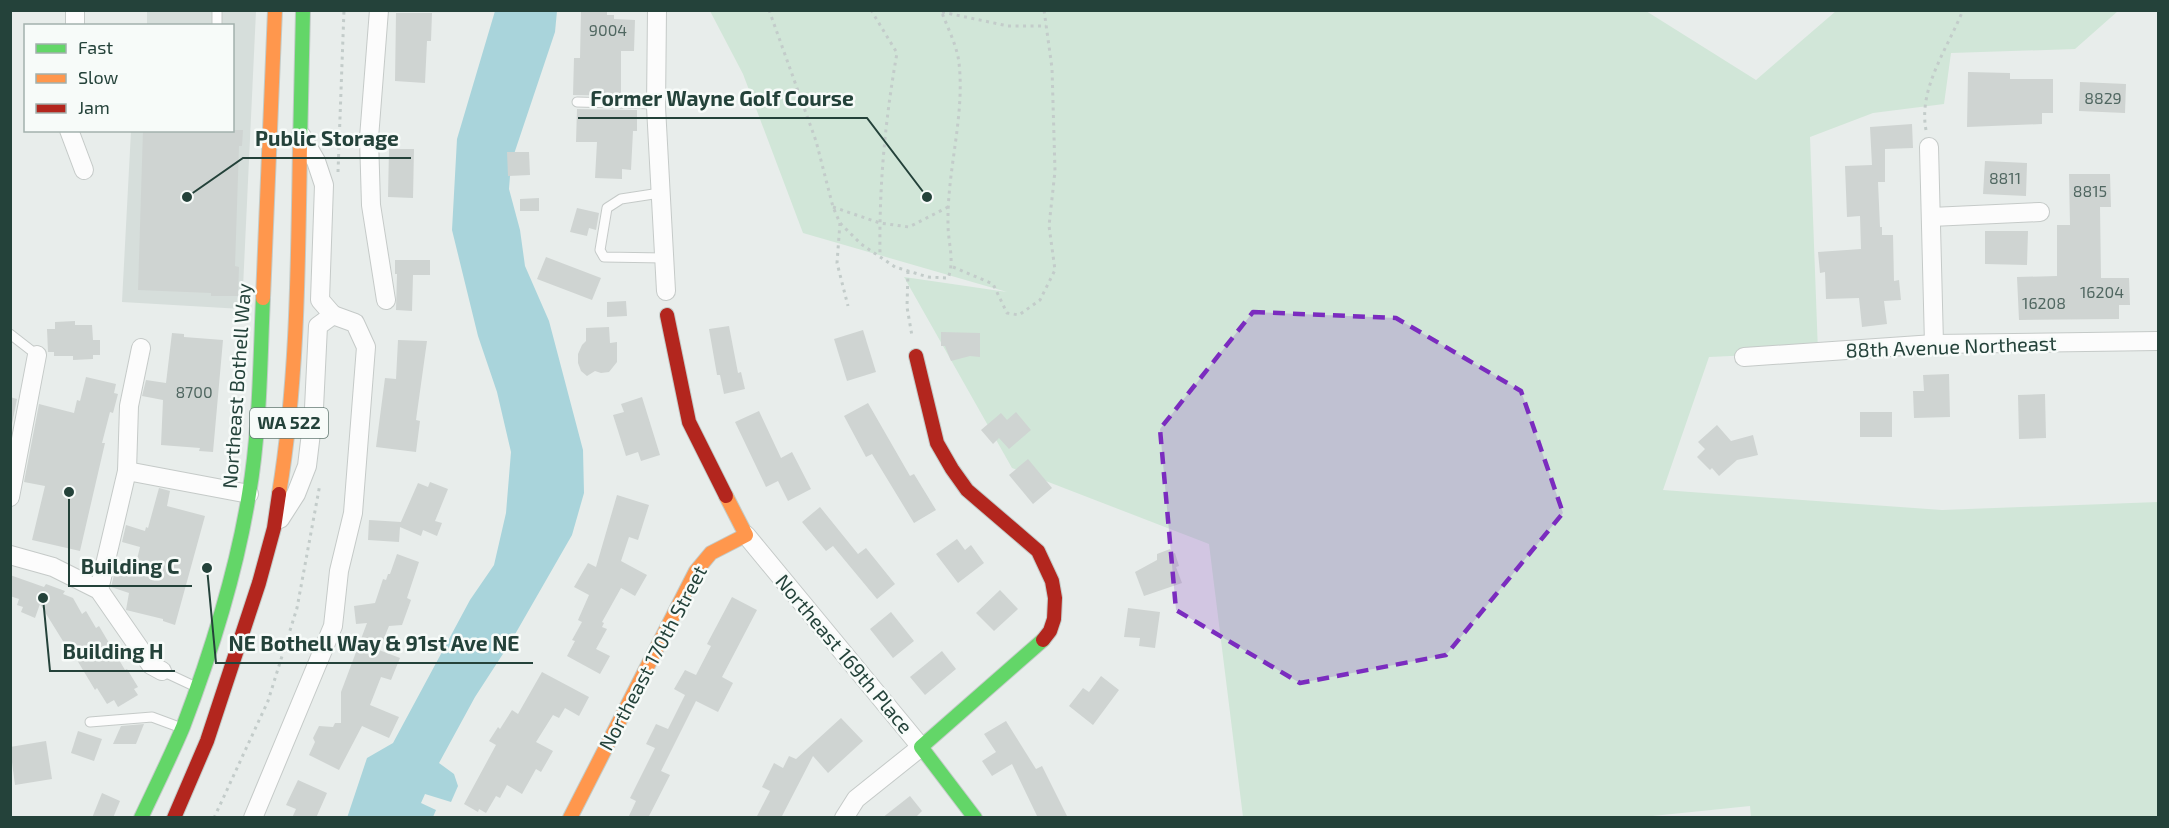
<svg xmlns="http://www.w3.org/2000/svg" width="2169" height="828" font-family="'Exo 2',sans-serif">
	<rect width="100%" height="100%" fill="#e8edeb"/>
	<!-- built -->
	<path fill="#d6dedb" d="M147 11H256L242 309 122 302 131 131 232 130V26L147 25Z"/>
	<!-- green -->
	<path fill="#d1e6d8" d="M710 11H1646L1756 80 1836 11H2118L2075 49 1951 53 1944 104 1873 113 1810 137 1818 352 1709 357 1663 490 1942 510 2158 502V817L1751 818 1750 806 1633 818 1243 817 1209 544 1012 468 904 277 1007 292 803 233 743 74Z"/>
	<!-- water -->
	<path fill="#a9d4db" d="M495 11H557L555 32 511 163 509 189 520 230 525 266 549 321 583 450 584 493 572 535 510 643 475 697 439 763 454 774 458 786 451 802 425 794 421 803 436 810 433 817 347 818 367 758 393 743 470 600 494 565 506 513 511 452 497 392 478 336 452 230 457 139Z"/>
	<!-- building -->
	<g fill="#cfd4d2">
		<path d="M581 10H607V15H614V19L635 20 634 51H621V96L573 95 574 58H580Z"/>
		<path d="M396 13H432L431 41H427L425 83 395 81Z"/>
		<path d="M1968 72 2010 73V79H2053V113H2042V124L1967 127Z"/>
		<path d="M2080 82 2126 84 2125 113 2079 111Z"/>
		<path d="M577 109 637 110V131H633L631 170 622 169V179L595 178 597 142H576Z"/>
		<path d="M1912 124 1913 148 1885 149V182H1878L1880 227H1882V235H1893L1894 281 1899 280 1901 300 1884 301 1887 324 1862 327 1859 298 1826 299 1825 272 1820 273 1818 252 1861 249 1860 216 1847 217 1845 166 1872 165 1870 127Z"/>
		<path d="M143 130H243L242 146H239L235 266 239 267 238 296H211V293L138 290Z"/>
		<path d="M389 149H414L413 198 388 197Z"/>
		<path d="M507 152H529L530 175 508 176Z"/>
		<path d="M1985 161 2027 163 2026 196 1983 194Z"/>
		<path d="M2069 174H2110L2111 207H2100L2101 278H2129L2130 305H2119V319L2019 320 2017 277 2057 276V225H2070Z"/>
		<path d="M539 198V211H520V199Z"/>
		<path d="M577 208 599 213 596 230 589 228 587 236 570 232Z"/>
		<path d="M1985 231H2028L2027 265 1985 264Z"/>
		<path d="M546 257 601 278 592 300 537 279Z"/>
		<path d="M395 260H430V275H413L412 311 396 310 397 274H395Z"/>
		<path d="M626 301 627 316 607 317V302Z"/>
		<path d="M75 321V325H92L93 340H100V355H93V359L73 360V356H54V352H48L47 329H55V322Z"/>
		<path d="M729 326 738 373 741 372 745 389 724 394 720 375H717L709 329Z"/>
		<path d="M609 327 610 343 617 342V362L609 372 601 373 595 371 587 376 581 371 578 363V354L582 345 586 341V328Z"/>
		<path d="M863 330 876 372 847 381 834 339Z"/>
		<path d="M941 332 980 333V357L970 356 951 361 945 346H941Z"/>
		<path d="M172 333 184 334V337L223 340 213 452 199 451 200 448 161 445 163 400 142 396 146 380 166 383Z"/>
		<path d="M398 340 427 341 416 420 420 421 416 452 376 447 385 378 396 379Z"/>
		<path d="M1949 374 1950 417 1914 418 1913 391H1924L1923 375Z"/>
		<path d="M86 377 116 384 114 393 118 394 113 413 110 412 102 443H105L80 551 32 540 45 486 24 482 39 404 74 413 77 400 80 401Z"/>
		<path d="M2045 394 2046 438 2019 439 2018 395Z"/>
		<path d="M10 397 17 399 10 434Z"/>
		<path d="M642 397 660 455 641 461 638 452 626 456 613 415 624 412 621 404Z"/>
		<path d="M868 403 910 476 914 474 936 510 914 523 872 454 866 457 844 416Z"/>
		<path d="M759 411 781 458 792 452 811 489 788 501 778 481 766 487 735 422Z"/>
		<path d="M1016 412 1031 430 1009 449 999 438 993 444 981 430 1001 413 1007 420Z"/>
		<rect x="1860" y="412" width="32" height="25"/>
		<path d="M1717 425 1731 441 1753 435 1758 455 1737 460 1719 476 1712 468 1710 470 1697 457 1705 449 1698 442Z"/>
		<path d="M1028 459 1052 488 1033 504 1009 475Z"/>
		<path d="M430 482 448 489 435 521 442 523 437 536 423 530 421 536 400 527 399 542 368 540 369 520 401 522 400 524 418 483 428 487Z"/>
		<path d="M159 488 170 491 167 506 205 516 175 625 163 621V619L126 610 129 593 111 587 115 571 133 576 140 547 122 542 126 525 145 531 146 527 148 528Z"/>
		<path d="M617 495 649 505 638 540 629 537 621 561 647 575 635 596 621 588 602 622 604 623 602 627 607 629 596 649 610 656 600 674 567 656 575 641 572 640 582 622 578 620 589 595 574 587 588 563 596 567Z"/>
		<path d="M820 507 858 554 866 548 895 584 877 599 833 546 826 551 802 522Z"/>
		<path d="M957 539 965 550 971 545 984 563 958 583 936 554Z"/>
		<path d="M1170 549 1172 554 1175 553 1179 566 1176 567 1182 583 1144 596 1135 572 1157 560V554Z"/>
		<path d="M397 554 419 562 407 598 411 600 402 625 389 626 379 650 400 658 391 680 381 677 370 705 399 717 389 738 362 726 339 770 309 755 315 742 313 738 319 726 333 727 335 723H341V692L367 623 356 624 354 606 375 603 383 579 386 580 388 574H390Z"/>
		<path d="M10 575 44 587 46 584 65 591 63 594 73 598 82 614 86 611 96 628 99 626 125 670 127 669 138 687 134 689 138 695 118 707 114 700 107 704 97 688 95 690 68 645 66 646 40 604 35 618 21 612 23 607 17 605 19 599 10 596Z"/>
		<path d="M1000 590 1018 609 994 631 976 613Z"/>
		<path d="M732 597 757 610 722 677 733 683 718 712 696 701 661 771 670 775 648 818H628L636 801 630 798 655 748 646 744 656 724 668 729 685 695 674 689 685 670 696 675 711 646 707 644Z"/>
		<path d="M1128 608 1160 612 1155 648 1139 646 1140 638 1124 637Z"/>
		<path d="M891 612 914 641 893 658 870 629Z"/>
		<path d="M942 651 956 669 925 695 910 677Z"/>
		<path d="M542 672 589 697 579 716 565 708 559 718 553 715 536 742 553 751 541 772 536 769 522 794 507 785 500 798 496 796 486 813 479 809 478 812 464 804 496 745 489 741 498 727 500 729 512 710 518 714Z"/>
		<path d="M1101 676 1119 690 1093 725 1069 706 1083 688 1089 692Z"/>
		<path d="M841 718 863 741 828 773 813 756 781 818H756L770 791 762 787 774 763 783 768 789 756 796 759Z"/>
		<path d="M1006 721 1036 769 1042 766 1068 818H1038L1012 764 992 776 982 761 996 752 984 734Z"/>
		<path d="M144 724 136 744H113L121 726Z"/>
		<path d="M78 731 102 739 94 761 71 753Z"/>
		<path d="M46 741 52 779 15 785 10 747Z"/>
		<path d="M298 780 327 793 316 818H292L296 809 286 805Z"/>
		<path d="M102 793 120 801 113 818H92Z"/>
		<path d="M910 796 922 811 915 818H882Z"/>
	</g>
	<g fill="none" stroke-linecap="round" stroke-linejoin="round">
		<defs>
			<g id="lane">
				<path d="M217 26V10"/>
				<path d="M577 102 656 104"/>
				<path d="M660 193 621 199 607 208 600 250 604 257 664 258"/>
				<path d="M10 334 37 355"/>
				<path d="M162 671 194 686"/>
				<path d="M90 722 152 717 179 727"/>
			</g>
			<g id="street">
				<path d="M379 10 369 138 371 205 386 300"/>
				<path d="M657 10 656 107 666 291"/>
				<path d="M75 26V10"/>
				<path d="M69 130 84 170"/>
				<path d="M1929 147 1934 344"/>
				<path d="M1931 217 2040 212"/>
				<path d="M1744 357 1934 344 2158 341"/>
				<path d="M127 471 249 494"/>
				<path d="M10 497 37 355"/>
				<path d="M280 519 296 494 307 466 314 408 318 326 333 315 320 300 324 185 316 161 301 135"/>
				<path d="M746 535 921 747 856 799 844 818"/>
				<path d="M10 555 53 567 99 590 151 665 162 671"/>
				<path d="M99 590 127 471 129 406 141 348"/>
				<path d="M253 818 333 626 339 571 353 513 366 347 355 323 333 315"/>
			</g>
			<g id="fast">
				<path d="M300 145 303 10"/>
				<path d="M141 818C155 788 170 758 183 727 210 656 237 569 249 494 260 430 260 363 263 298"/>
				<path d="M975 818 921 747 1043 640"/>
			</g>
			<g id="slow">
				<path d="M263 298 275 10"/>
				<path d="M279 494C298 378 298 262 300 145"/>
				<path d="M570 818 696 571 711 553 746 535 726 496"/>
			</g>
			<g id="jam">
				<path d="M667 315 689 422 726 496"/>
				<path d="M916 356 937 443 952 469 967 490 1038 551 1052 581 1055 598 1054 619 1050 631 1043 640"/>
				<path d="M174 818 207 741 259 583 274 528 279 494"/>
			</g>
		</defs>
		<!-- lane casing -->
		<use href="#lane" stroke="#c5cac8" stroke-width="11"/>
		<!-- street casing -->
		<use href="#street" stroke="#c5cac8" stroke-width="20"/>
		<!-- fast casing -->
		<use href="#fast" stroke="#c3cbc8" stroke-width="16"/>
		<!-- slow casing -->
		<use href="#slow" stroke="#c3cbc8" stroke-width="16"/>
		<!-- jam casing -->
		<use href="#jam" stroke="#c3cbc8" stroke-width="16"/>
		<!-- path -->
		<g stroke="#c3ccca" stroke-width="3" stroke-dasharray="3 4.5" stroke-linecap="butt">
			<path d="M769 10 816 141 833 207 840 223 861 244 895 267 928 277 948 278C955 261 948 243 948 224 947 170 965 116 959 63 957 45 947 27 941 10"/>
			<path d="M871 10 897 53C885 120 879 187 880 255"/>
			<path d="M942 12 1008 26H1046"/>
			<path d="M1926 130C1918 88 1948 48 1963 10"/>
			<path d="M338 172 344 10"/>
			<path d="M833 207 880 223 909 227 948 207"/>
			<path d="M840 223 837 263 848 306"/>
			<path d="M953 267 993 284 1007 313 1019 315 1040 300 1055 270 1049 226 1055 171 1052 68 1044 10"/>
			<path d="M908 271 907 307 912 336"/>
			<path d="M214 818 268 701 297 608 320 484"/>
		</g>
		<!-- lane -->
		<use href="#lane" stroke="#fcfcfc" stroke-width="9"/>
		<!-- street -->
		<use href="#street" stroke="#fcfcfc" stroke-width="18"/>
		<!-- fast -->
		<use href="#fast" stroke="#63d668" stroke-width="14"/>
		<!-- slow -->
		<use href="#slow" stroke="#ff974d" stroke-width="14"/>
		<!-- jam -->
		<use href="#jam" stroke="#b3261e" stroke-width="14"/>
	</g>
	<!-- marked area -->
	<path fill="#7b2cbf" fill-opacity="0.2" stroke="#7b2cbf" stroke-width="4.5" stroke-dasharray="12 8" stroke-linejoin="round" d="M1253 312 1396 318 1521 391 1563 513 1446 655 1300 683 1176 610 1160 429Z"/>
	<g text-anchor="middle" stroke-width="5" stroke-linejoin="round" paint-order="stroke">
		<!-- number labels -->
		<g font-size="16" fill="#506761">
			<text x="608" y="36">9004</text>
			<text x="2103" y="104">8829</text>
			<text x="2005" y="184">8811</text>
			<text x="2090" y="197">8815</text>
			<text x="2102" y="298">16204</text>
			<text x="2044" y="309">16208</text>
			<text x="194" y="398">8700</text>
		</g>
		<!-- shield labels -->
		<rect fill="#f7fbf9" stroke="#637a73" stroke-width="1.5" x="250" y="408" width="78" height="30" rx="4.5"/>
		<g font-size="18" font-weight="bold" fill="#24423a">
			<text x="289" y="429">WA 522</text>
		</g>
		<!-- street labels -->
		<g font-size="20" fill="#24423a" stroke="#f7fbf9">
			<text transform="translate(1951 347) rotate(-2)" y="7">88th Avenue Northeast</text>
			<text transform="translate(237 386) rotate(-86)" y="7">Northeast Bothell Way</text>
			<text transform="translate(844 654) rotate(50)" y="7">Northeast 169th Place</text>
			<text transform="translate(653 658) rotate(-62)" y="7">Northeast 170th Street</text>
		</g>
	</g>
	<!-- callouts -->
	<path fill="none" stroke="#24423a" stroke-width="2" d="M927 197L867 118H578M187 197L243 158H411M69 492L69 586H192M207 568L216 663H533M43 598L50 671H175"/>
	<g fill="#24423a" stroke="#f7fbf9" stroke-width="2">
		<circle cx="927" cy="197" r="6"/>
		<circle cx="187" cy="197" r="6"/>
		<circle cx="69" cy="492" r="6"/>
		<circle cx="207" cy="568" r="6"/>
		<circle cx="43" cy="598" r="6"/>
	</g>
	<g font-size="21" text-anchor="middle" font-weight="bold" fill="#24423a" stroke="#f7fbf9" stroke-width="5" stroke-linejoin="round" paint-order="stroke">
		<text x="722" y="106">Former Wayne Golf Course</text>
		<text x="327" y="146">Public Storage</text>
		<text x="130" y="574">Building C</text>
		<text x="374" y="651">NE Bothell Way &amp; 91st Ave NE</text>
		<text x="113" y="659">Building H</text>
	</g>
	<!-- border -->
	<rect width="2169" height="828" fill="none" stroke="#24423a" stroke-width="24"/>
	<!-- legend -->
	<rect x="24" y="24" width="210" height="108" fill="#f7fbf9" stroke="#a3b1ad" stroke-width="1.5"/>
	<rect x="36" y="44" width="30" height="9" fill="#63d668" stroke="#a3b1ad" stroke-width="1.5"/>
	<text x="78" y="54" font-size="18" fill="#24423a">Fast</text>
	<rect x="36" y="74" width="30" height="9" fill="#ff974d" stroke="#a3b1ad" stroke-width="1.5"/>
	<text x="78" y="84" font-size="18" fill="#24423a">Slow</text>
	<rect x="36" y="104" width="30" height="9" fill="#b3261e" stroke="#a3b1ad" stroke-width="1.5"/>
	<text x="78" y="114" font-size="18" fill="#24423a">Jam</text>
</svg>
